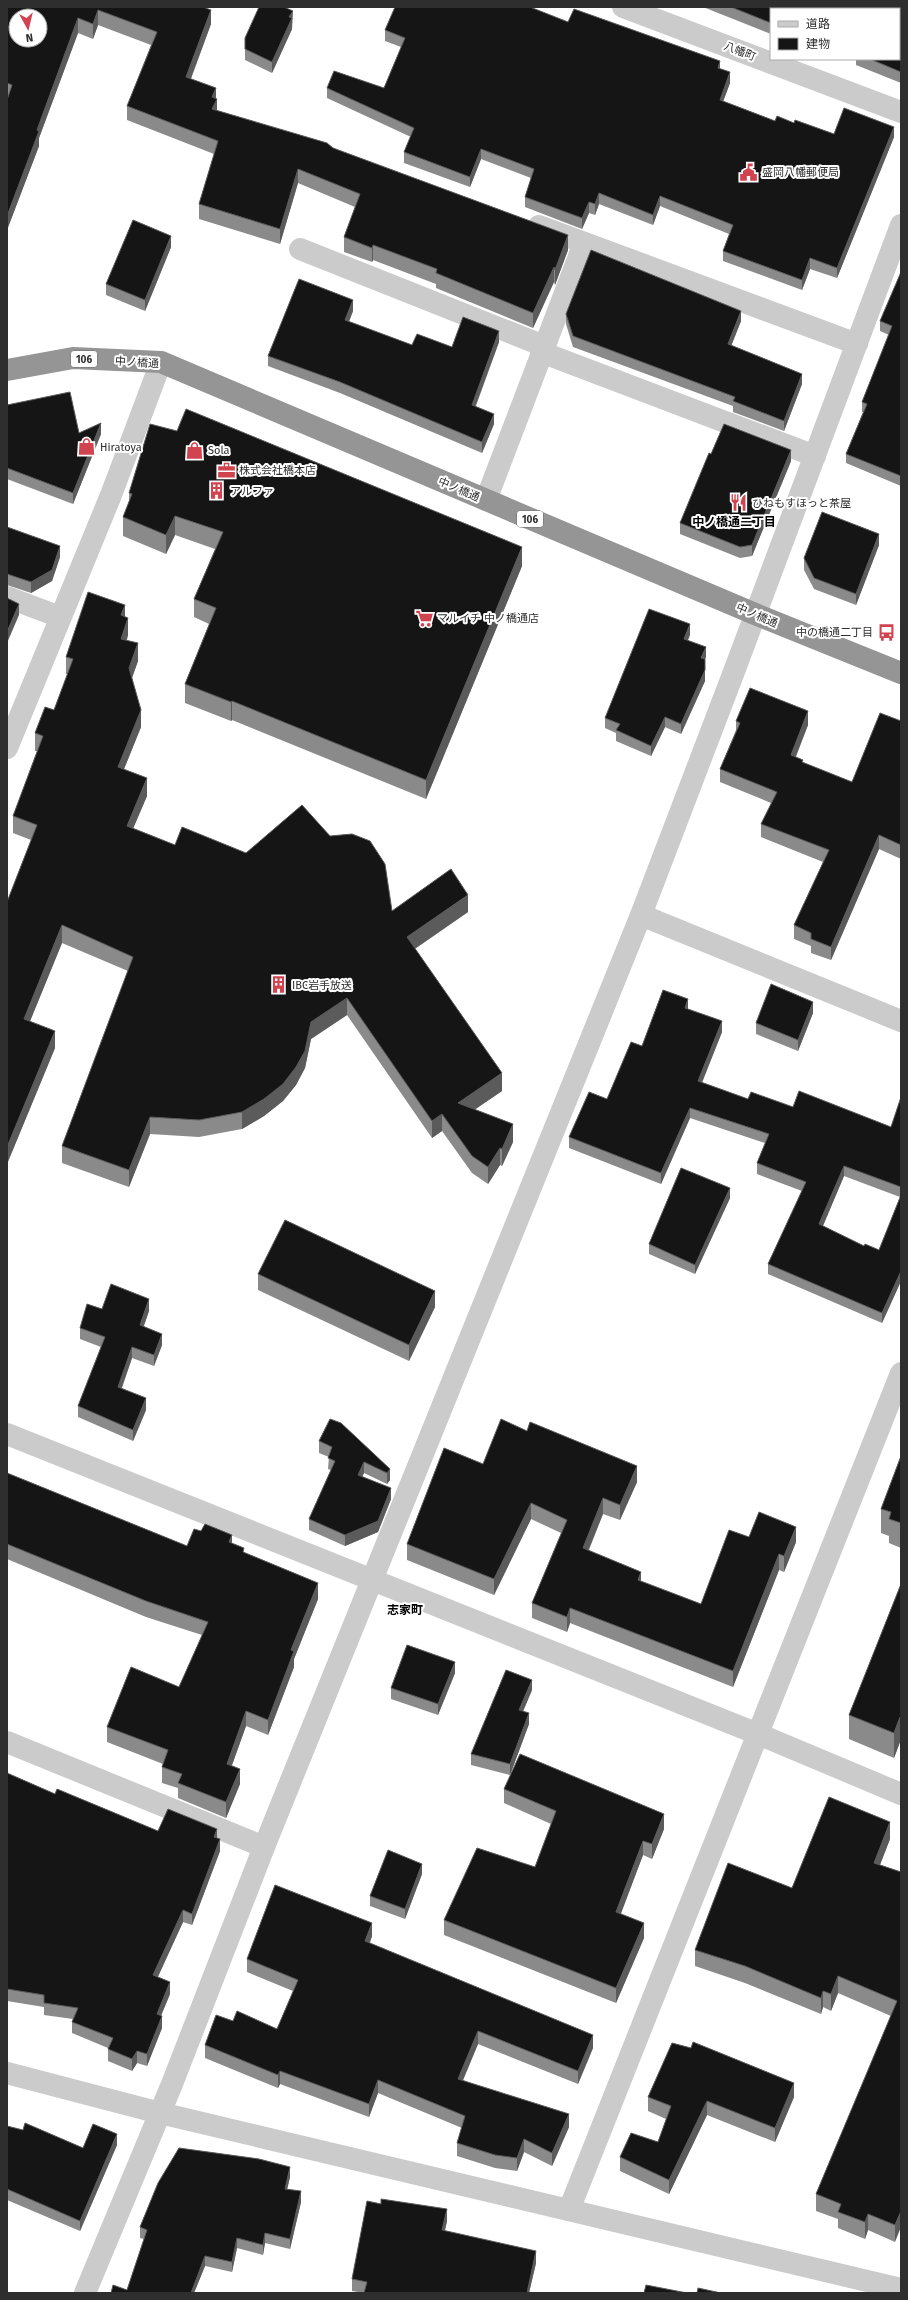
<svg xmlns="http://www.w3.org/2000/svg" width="908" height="2300" font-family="'Fira Sans','Noto Sans JP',sans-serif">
	<rect width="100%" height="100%" fill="#fff"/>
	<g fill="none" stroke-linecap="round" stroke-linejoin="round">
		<!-- street -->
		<g stroke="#cbcbcb" stroke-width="22">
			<path d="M623 7 901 112"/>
			<path d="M539 226 857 344"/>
			<path d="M300 249 544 346"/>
			<path d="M541 352 815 456"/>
			<path d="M486 500 584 243"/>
			<path d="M7 597 60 617"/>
			<path d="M7 748 111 495 161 362"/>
			<path d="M641 915 901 1021"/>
			<path d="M7 1434 758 1734 901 1794"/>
			<path d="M7 1742 264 1847"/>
			<path d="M7 2073 160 2113 901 2289"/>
			<path d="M569 2210 901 1373"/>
			<path d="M85 2293 172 2084 264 1847 641 915 735 669 901 225"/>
		</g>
		<!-- highway -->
		<path stroke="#959595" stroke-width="22" d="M7 370 73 358 161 362 755 614 901 673"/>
	</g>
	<!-- wall -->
	<g fill="#8a8a8a" fill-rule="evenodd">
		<path d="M7 7H203L211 24 191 79 216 98 217 111 333 148 568 250 555 285 554 282 533 328 436 288V284L373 260 372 262 344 252V237L355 207 298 183 280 244 199 219V204L214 154 127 120V106L151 45 98 25 93 39 78 33 39 138V146L7 230Z"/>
		<path d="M703 7H804L803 9H771V34Z"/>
		<path d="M901 7V83L856 65V59H899Z"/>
		<path d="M293 22 292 23V29L272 73 245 60V38Z"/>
		<path d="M568 22 720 69 730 83 723 101 775 121 794 123 834 134 894 137 837 278 810 269 802 290 723 261V251L729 234 660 206 653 225 599 204 595 215 589 213 582 229 525 207V197L531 178 481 159 470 187 404 163V152L411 137 327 98V88H384L401 47 385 41V30Z"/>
		<path d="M171 247 145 311 106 295V284Z"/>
		<path d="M901 272V486L846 463V454L863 412H862V402L889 335 880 331V321Z"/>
		<path d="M353 311 349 322 412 345 452 347 499 342 476 406 494 424 482 453 340 393 268 366V356Z"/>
		<path d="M566 314 741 321 731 346 802 384 784 431 733 412V406L573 347 566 324Z"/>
		<path d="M7 405 79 433 101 434 73 504 7 479Z"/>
		<path d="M791 461 752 556 740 558 680 534V523Z"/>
		<path d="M129 493 522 566 426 799 232 720 231 721 185 703V684L209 624 194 617V599L215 549 175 535 166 554 123 536V517L129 502Z"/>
		<path d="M7 527 60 557 52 581 31 593 7 585Z"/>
		<path d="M879 545 856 605 814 589 804 570V558Z"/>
		<path d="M125 617 128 635 127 640 138 661 132 678 141 727 124 769 147 796 133 828 175 845 246 853 392 911 468 912 415 949 502 1091 474 1110 513 1142 502 1166 500 1165 488 1184 472 1173 442 1131 432 1138 347 1015 311 1039 305 1068 296 1085 283 1101 264 1116 242 1129 199 1137 150 1134 129 1187 62 1163V1146L128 971 62 943 30 1021 55 1048 7 1164V902L31 840 13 833V816L37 751H35V733L54 710 68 674H66V657Z"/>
		<path d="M690 635 688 640 706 657 705 659V681L681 734 665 727 651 756 616 741V733L605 728V718Z"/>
		<path d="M736 721 808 725 796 757 803 763 852 782 901 721V859L879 849 831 960 811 953V946L794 939V925L823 862 761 837V824L771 803 720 782V769L736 730Z"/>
		<path d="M688 1009 722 1032 702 1083 748 1099 793 1107 891 1127 901 1097V1281L882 1323 768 1274V1264L802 1191 757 1174V1163L765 1143 690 1118 661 1184 569 1148V1137L607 1099 642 1046ZM844 1176 900 1197 879 1250 864 1246 823 1226Z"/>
		<path d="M813 1013 798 1051 756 1034V1023Z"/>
		<path d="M730 1198 695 1274 649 1254V1244Z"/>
		<path d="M258 1274 435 1307 409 1361 258 1290Z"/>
		<path d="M102 1309 149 1311 144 1326 162 1345 154 1366 132 1358 122 1388 146 1410 133 1441 78 1417V1406L101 1347 80 1339V1328Z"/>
		<path d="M319 1441 390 1469V1480L387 1484 364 1473 362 1476 391 1499 378 1532 345 1546 309 1530V1519L331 1470 328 1469 329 1457 319 1453Z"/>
		<path d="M901 1456V1548L889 1543V1536L881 1533V1509Z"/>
		<path d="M483 1464 637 1482 620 1520 603 1514 589 1550 641 1582 701 1604 749 1537 796 1542 784 1572 779 1570 733 1687 570 1623 567 1632 532 1618V1603L561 1533 531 1519 494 1595 407 1560V1544Z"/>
		<path d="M7 1473 187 1546 232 1543 244 1552 318 1599 294 1659V1667L268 1735 246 1726 232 1765 240 1784 226 1818 178 1798V1788L162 1783V1767L163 1764 107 1742V1727L179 1687 202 1635 146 1617 7 1559Z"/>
		<path d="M901 1584V1742H900L894 1758 849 1739V1715Z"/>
		<path d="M455 1673 438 1715 391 1699V1688Z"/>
		<path d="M532 1690 523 1711 529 1724 510 1775 471 1765V1754Z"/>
		<path d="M7 1773 55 1794 158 1831 217 1838 220 1851 192 1925 183 1922 158 1977 170 1994 161 2016 162 2028 147 2066 137 2063 132 2071 108 2061V2048L72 2033V2022L73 2019 44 2015V2007L7 2001Z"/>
		<path d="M504 1789 664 1829 652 1859 643 1855 620 1914 644 1938 616 2003 444 1935V1920L535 1867 551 1824 504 1803Z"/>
		<path d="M890 1839 880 1865 901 1872 895 2242 868 2230 865 2239 838 2228V2219L816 2211V2194L891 2016 838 1993 831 2011 823 2007 821 2014 745 1983 695 1966V1950L792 1888Z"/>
		<path d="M422 1874 405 1919 370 1906V1896Z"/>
		<path d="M372 1936 370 1943 593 2048 578 2084 478 2044 463 2080 569 2127 552 2166 524 2152 517 2171 495 2168 457 2156V2143L462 2128 378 2093 369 2117 280 2084 278 2088 205 2058V2045L233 2021 277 2029 293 1991 247 1972V1959Z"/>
		<path d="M648 2097H794L775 2142 707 2115 669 2194 620 2171V2157L658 2142 666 2119 648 2111Z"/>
		<path d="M7 2126 83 2148 117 2145 80 2231 7 2200Z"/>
		<path d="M290 2177 287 2189 301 2202 290 2249 265 2243 263 2255 237 2248 232 2272 205 2266 194 2293H111L127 2290 144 2239 140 2238V2227Z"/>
		<path d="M381 2204 447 2221 445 2231 536 2263 529 2293H364L352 2291V2279Z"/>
	</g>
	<!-- shaded-wall -->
	<g fill="#5b5b5b">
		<path d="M800 7H804L803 9H799Z"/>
		<path d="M98 10V25L93 39V24Z"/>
		<path d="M211 10V24L186 91V77Z"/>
		<path d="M293 11 292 29 272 73V62L289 17Z"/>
		<path d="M78 18V33L39 138V146L7 230V216L37 130Z"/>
		<path d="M720 61V71L718 68Z"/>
		<path d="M730 72V83L720 110V100Z"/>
		<path d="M216 88V101L217 99V113L212 124V97Z"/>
		<path d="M894 127V137L837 278V268Z"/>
		<path d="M481 149V159L470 187V177Z"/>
		<path d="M298 169V183L280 244V229Z"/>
		<path d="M599 193V204L595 215V204Z"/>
		<path d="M660 196V206L653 225V215Z"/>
		<path d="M589 202V213L582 229V218Z"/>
		<path d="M568 235V250L555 285V270Z"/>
		<path d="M171 236V247L145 311V300Z"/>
		<path d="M373 245V260L372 262V248Z"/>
		<path d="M810 258V269L802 290V280Z"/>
		<path d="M554 267V282L533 328V313Z"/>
		<path d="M353 300V311L345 331V320Z"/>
		<path d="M741 311V321L728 354V344Z"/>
		<path d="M499 331V342L472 415V405Z"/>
		<path d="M802 374V384L784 431V421Z"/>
		<path d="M494 414V424L482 453V442Z"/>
		<path d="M101 423V434L73 504V493Z"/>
		<path d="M791 450V461L752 556V545Z"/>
		<path d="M175 516V535L166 554V535Z"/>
		<path d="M879 534V545L856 605V594Z"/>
		<path d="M60 546V557L52 581 31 593V582Z"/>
		<path d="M522 547V566L426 799V780Z"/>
		<path d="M19 604V615L7 643V632Z"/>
		<path d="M125 605V623L121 615Z"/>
		<path d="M128 618V635L121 656V639Z"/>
		<path d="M690 624V635L684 649V639Z"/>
		<path d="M138 643V661L129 686V668Z"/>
		<path d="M706 647V657L701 668V658Z"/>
		<path d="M705 670V681L681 734V724Z"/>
		<path d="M232 701V720L231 721V702Z"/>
		<path d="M141 710V727L118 784V767Z"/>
		<path d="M808 711V725L791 768V755Z"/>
		<path d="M665 717V727L651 756V746Z"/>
		<path d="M147 778V796L127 843V826Z"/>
		<path d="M879 835V849L831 960V947Z"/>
		<path d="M468 895V912L407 954V937Z"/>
		<path d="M62 925V943L24 1036V1019Z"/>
		<path d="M347 998V1015L311 1039 305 1068 296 1085 283 1101 264 1116 242 1129V1112L311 1022Z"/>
		<path d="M688 999V1010L685 1008Z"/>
		<path d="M813 1002V1013L798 1051V1040Z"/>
		<path d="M722 1021V1032L698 1092V1081Z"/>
		<path d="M55 1031V1048L7 1164V1147Z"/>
		<path d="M502 1073V1091L458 1121V1103Z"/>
		<path d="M690 1108V1118L661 1184V1173Z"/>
		<path d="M442 1114V1131L432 1138V1121Z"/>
		<path d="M150 1117V1134L129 1187V1170Z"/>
		<path d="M513 1124V1142L502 1166V1149Z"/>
		<path d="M500 1148V1165L488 1184V1167Z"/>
		<path d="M844 1166V1176L819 1235V1224Z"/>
		<path d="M730 1188V1198L695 1274V1265Z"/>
		<path d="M901 1271V1281L882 1323V1313Z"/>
		<path d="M435 1291V1307L409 1361V1345Z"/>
		<path d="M149 1299V1311L140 1336V1325Z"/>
		<path d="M162 1334V1345L154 1366V1355Z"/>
		<path d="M132 1347V1358L118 1398V1387Z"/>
		<path d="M146 1398V1410L133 1441V1430Z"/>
		<path d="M364 1462V1473L358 1486V1475Z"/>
		<path d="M637 1466V1482L620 1520V1505Z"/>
		<path d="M390 1469V1480L387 1484V1473Z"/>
		<path d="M391 1488V1499L378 1532 345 1546V1535Z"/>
		<path d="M603 1498V1514L583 1563V1548Z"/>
		<path d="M531 1503V1519L494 1595V1579Z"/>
		<path d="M796 1527V1542L784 1572V1556Z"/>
		<path d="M232 1535V1551L229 1542Z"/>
		<path d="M779 1554V1570L733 1687V1671Z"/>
		<path d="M641 1572V1587L638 1580Z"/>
		<path d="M318 1583V1599L294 1659V1667L268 1735V1720L291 1650Z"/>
		<path d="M570 1608V1623L567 1632V1617Z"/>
		<path d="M455 1662V1673L438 1715V1704Z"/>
		<path d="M532 1680V1690L519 1721V1710Z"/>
		<path d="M246 1711V1726L227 1779V1764Z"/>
		<path d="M529 1713V1724L510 1775V1764Z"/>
		<path d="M900 1717V1742L894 1758V1733Z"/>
		<path d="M240 1769V1784L226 1818V1802Z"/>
		<path d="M664 1814V1829L652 1859V1844Z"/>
		<path d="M890 1822V1839L874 1880V1863Z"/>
		<path d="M217 1829V1841L214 1837Z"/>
		<path d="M220 1839V1851L192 1925V1914Z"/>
		<path d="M643 1841V1855L616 1927V1912Z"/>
		<path d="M422 1864V1874L405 1919V1909Z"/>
		<path d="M183 1910V1922L153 1987V1975Z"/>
		<path d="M372 1923V1936L365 1954V1941Z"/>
		<path d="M644 1923V1938L616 2003V1988Z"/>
		<path d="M838 1976V1993L831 2011V1994Z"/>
		<path d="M170 1982V1994L157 2025V2014Z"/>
		<path d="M823 1991V2007L821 2014V1998Z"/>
		<path d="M162 2016V2028L147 2066V2054Z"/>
		<path d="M478 2031V2044L458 2092V2079Z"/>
		<path d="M593 2035V2048L578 2084V2071Z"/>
		<path d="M137 2051V2063L132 2071V2059Z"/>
		<path d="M280 2071V2084L278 2088V2075Z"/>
		<path d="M378 2080V2093L369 2117V2104Z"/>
		<path d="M794 2083V2097L775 2142V2128Z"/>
		<path d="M707 2101V2115L669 2194V2180Z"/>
		<path d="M569 2114V2127L552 2166V2153Z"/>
		<path d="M117 2134V2145L80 2231V2221Z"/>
		<path d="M524 2139V2152L517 2171V2158Z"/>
		<path d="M290 2167V2177L285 2199V2189Z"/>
		<path d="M301 2191V2202L290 2249V2239Z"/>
		<path d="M447 2209V2221L442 2242V2230Z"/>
		<path d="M901 2211V2227L895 2242V2225Z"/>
		<path d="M868 2214V2230L865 2239V2222Z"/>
		<path d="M265 2233V2243L263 2255V2245Z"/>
		<path d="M237 2238V2248L232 2272V2262Z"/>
		<path d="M536 2251V2263L529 2293H527Z"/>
		<path d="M205 2256V2266L194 2293H191Z"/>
	</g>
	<!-- building -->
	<g fill="#151515" stroke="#5b5b5b" fill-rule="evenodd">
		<path d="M7 7H203L211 10 186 77 216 88 212 97 217 99 212 109 327 143 333 148 568 235 555 270 554 267 533 313 436 273 437 269 373 245 372 248 344 237 360 194 298 169 280 229 199 204 218 141 127 106 157 32 98 10 93 24 78 18 37 130 39 131 7 216V100L12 85 7 83ZM16 16H40V40H16Z"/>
		<path d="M259 7H284L293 11 289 17 292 18 272 62 245 49V38Z"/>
		<path d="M395 7H530L568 22 574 9 720 61 718 68 730 72 720 100 775 121 777 116 794 123 795 120 834 134 844 108 894 127 837 268 810 258 802 280 723 251 733 225 660 196 653 215 599 193 595 204 589 202 582 218 525 197 534 169 481 149 470 177 404 152 414 128 327 88 334 71 384 88 405 38 385 30Z"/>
		<path d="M731 7H800L799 9H771V23Z"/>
		<path d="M875 7H901V72L870 59H899V9H874Z"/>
		<path d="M133 220 171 236 145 300 106 284Z"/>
		<path d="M591 250 741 311 728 344 802 374 784 421 733 401 735 397 573 336 566 314Z"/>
		<path d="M901 272V476L846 454 867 404 862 402 892 326 880 321Z"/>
		<path d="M299 279 353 300 345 320 412 345 417 334 452 347 463 317 499 331 472 405 494 414 482 442 340 382 268 356Z"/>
		<path d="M70 392 79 433 101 423 73 493 7 468V405Z"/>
		<path d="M186 409 522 547 426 780 232 701 231 702 185 684 216 608 194 599 223 532 175 516 166 535 123 517 132 494 129 493 150 424 177 431Z"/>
		<path d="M724 424 791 450 752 545 740 547 680 523 709 453 711 454Z"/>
		<path d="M822 512 879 534 856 594 814 578 804 558Z"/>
		<path d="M7 527 60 546 52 570 31 582 7 574Z"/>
		<path d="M88 592 125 605 121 615 128 618 121 639 138 643 129 668 141 710 118 767 147 778 127 826 175 845 182 827 246 853 302 805 330 836 352 834 370 841 385 864 392 911 451 869 468 895 407 937 502 1073 458 1103 513 1124 502 1149 500 1148 488 1167 472 1156 442 1114 432 1121 347 998 311 1022 305 1051 296 1067 283 1084 264 1099 242 1112 199 1120 150 1117 129 1170 62 1146 133 957 62 925 24 1019 55 1031 7 1147V902L37 825 13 816 43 736 35 733 45 707 54 710 73 659 66 657Z"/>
		<path d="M7 598 19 604 7 632Z"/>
		<path d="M649 609 690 624 684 639 706 647 701 658 705 659V670L681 724 665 717 651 746 616 730 620 724 605 718Z"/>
		<path d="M750 688 808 711 791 755 803 760 802 762 852 782 880 713 901 721V845L879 835 831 947 811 939V933L794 925 829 850 761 824 777 792 720 769 740 723 736 721Z"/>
		<path d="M771 984 813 1002 798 1040 756 1023Z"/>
		<path d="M663 990 688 999 685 1008 722 1021 698 1081 748 1099 751 1092 793 1107 799 1091 891 1127 901 1097V1187L844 1166 819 1224 864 1246 865 1244 879 1250 901 1195V1271L882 1313 768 1264 806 1182 757 1163 769 1134 690 1108 661 1173 569 1137 589 1092 607 1099 631 1042 642 1046Z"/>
		<path d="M681 1168 730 1188 695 1265 649 1244Z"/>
		<path d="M285 1220 435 1291 409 1345 258 1274Z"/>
		<path d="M111 1284 149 1299 140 1325 162 1334 154 1355 132 1347 118 1387 146 1398 133 1430 78 1406 105 1337 80 1328 87 1304 102 1309Z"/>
		<path d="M330 1419 341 1423 390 1469 387 1473 364 1462 358 1475 391 1488 378 1521 345 1535 309 1519 335 1461 328 1458 332 1447 319 1441Z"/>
		<path d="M501 1419 527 1431 530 1422 637 1466 620 1505 603 1498 583 1548 641 1572 638 1580 701 1604 729 1530 749 1537 759 1512 796 1527 784 1556 779 1554 733 1671 570 1608 567 1617 532 1603 567 1520 531 1503 494 1579 407 1544 444 1448 483 1464Z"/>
		<path d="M901 1456V1523L889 1519 891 1512 881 1509Z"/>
		<path d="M7 1473 187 1546 194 1529 201 1531 205 1524 232 1535 229 1542 244 1548 243 1552 318 1583 291 1650 294 1651 268 1720 246 1711 227 1764 240 1769 226 1802 178 1783 182 1774 162 1767 168 1750 107 1727 131 1667 179 1687 208 1622 146 1601 7 1544Z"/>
		<path d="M901 1584V1718L900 1717 894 1733 849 1715Z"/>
		<path d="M407 1645 455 1662 438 1704 391 1688Z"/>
		<path d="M506 1670 532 1680 519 1710 529 1713 510 1764 471 1754Z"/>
		<path d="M520 1754 664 1814 652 1844 643 1841 616 1912 644 1923 616 1988 444 1920 477 1848 535 1867 556 1811 504 1789Z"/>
		<path d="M7 1773 55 1794 57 1789 158 1831 168 1809 217 1829 214 1837 220 1839 192 1914 183 1910 153 1975 170 1982 157 2014 162 2016 147 2054 137 2051 132 2059 108 2049 113 2038 72 2022 78 2008 44 2003V1995L7 1989Z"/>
		<path d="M829 1797 890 1822 874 1863 901 1872V2211L895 2225 868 2214 865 2222 838 2212 841 2204 816 2194 897 2001 838 1976 831 1994 823 1991 821 1998 745 1966 695 1950 728 1863 792 1888Z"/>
		<path d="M388 1850 422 1864 405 1909 370 1896Z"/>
		<path d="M275 1885 372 1923 365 1941 593 2035 578 2071 478 2031 458 2079 569 2114 552 2153 524 2139 517 2158 495 2155 457 2143 465 2116 378 2080 369 2104 280 2071 278 2075 205 2045 216 2015 233 2021 237 2011 277 2029 298 1980 247 1959Z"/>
		<path d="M693 2042 794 2083 775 2128 707 2101 669 2180 620 2157 631 2133 658 2142 671 2106 648 2097 672 2043 691 2048Z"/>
		<path d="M25 2123 83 2148 93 2124 117 2134 80 2221 7 2189V2126L23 2130Z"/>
		<path d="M179 2148 259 2159 290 2167 285 2189 301 2191 290 2239 265 2233 263 2245 237 2238 232 2262 205 2256 191 2293H111L113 2285 127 2290 147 2230 140 2227 158 2183Z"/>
		<path d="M381 2199 447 2209 442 2230 536 2251 527 2293H364L367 2282 352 2279 367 2201 381 2204Z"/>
		<path d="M646 2285 687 2293H644Z"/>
		<path d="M698 2288 721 2293H697Z"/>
	</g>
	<!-- icons -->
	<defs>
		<symbol id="civic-bare" viewBox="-9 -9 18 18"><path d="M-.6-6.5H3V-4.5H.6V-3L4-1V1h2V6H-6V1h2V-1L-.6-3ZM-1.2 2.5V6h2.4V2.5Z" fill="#d24350" stroke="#fff" stroke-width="2.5" paint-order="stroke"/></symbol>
		<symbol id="shop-bare" viewBox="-9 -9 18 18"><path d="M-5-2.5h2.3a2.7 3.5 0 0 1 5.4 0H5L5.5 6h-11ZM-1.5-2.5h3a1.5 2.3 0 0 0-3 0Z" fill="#d24350" stroke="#fff" stroke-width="2.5" paint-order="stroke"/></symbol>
		<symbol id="office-bare" viewBox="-9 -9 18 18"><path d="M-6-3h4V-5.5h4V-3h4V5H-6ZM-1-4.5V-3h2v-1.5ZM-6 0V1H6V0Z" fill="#d24350" stroke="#fff" stroke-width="2.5" paint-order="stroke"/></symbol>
		<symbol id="building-bare" viewBox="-9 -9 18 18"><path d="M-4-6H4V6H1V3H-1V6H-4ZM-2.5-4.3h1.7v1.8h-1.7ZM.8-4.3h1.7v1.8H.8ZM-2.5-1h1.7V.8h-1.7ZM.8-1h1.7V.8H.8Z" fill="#d24350" stroke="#fff" stroke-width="2.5" paint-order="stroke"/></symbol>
		<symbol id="restaurant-bare" viewBox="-9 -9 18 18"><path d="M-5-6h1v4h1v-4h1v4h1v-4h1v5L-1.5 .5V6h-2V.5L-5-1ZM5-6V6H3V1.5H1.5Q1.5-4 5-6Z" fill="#d24350" stroke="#fff" stroke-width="2.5" paint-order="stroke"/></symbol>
		<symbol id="supermarket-bare" viewBox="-9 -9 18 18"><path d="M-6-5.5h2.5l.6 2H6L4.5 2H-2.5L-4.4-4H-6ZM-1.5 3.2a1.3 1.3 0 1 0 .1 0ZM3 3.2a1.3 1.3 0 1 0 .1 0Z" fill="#d24350" stroke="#fff" stroke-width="2.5" paint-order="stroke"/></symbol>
		<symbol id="bus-bare" viewBox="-9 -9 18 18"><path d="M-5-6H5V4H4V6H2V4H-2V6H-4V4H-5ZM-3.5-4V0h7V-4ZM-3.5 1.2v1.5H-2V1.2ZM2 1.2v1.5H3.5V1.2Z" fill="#d24350" stroke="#fff" stroke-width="2.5" paint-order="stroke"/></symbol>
	</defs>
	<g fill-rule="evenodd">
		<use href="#civic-bare" x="736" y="160" width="25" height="25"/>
		<use href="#shop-bare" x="74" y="434" width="25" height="25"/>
		<use href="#shop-bare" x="182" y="438" width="25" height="25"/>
		<use href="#office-bare" x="214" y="458" width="25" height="25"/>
		<use href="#building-bare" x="204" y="478" width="25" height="25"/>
		<use href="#restaurant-bare" x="726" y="490" width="25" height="25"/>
		<use href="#supermarket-bare" x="412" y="606" width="25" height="25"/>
		<use href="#bus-bare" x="874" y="620" width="25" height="25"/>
		<use href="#building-bare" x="266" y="972" width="25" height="25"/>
	</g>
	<g text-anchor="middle" stroke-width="4" stroke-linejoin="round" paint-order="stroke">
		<!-- shield labels -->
		<g fill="#fff" stroke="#6d6d6d" stroke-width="1">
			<rect x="71" y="351" width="26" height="16" rx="3"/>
			<rect x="517" y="511" width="26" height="16" rx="3"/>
		</g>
		<g font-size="10" font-weight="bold" fill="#2e2e2e">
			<text x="84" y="363">106</text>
			<text x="530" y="523">106</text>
		</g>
		<!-- street labels -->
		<g font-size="11" fill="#2e2e2e" stroke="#fff">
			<text transform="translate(740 51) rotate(21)" y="4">八幡町</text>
			<text transform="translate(137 362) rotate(4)" y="4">中ノ橋通</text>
			<text transform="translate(459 489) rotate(23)" y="4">中ノ橋通</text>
			<text transform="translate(757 615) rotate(23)" y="4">中ノ橋通</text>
		</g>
		<!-- poi labels -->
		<g font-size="11" fill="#2e2e2e" stroke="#fff" text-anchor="start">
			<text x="762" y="176">盛岡八幡郵便局</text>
			<text x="100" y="451">Hiratoya</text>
			<text x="208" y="454">Sola</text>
			<text x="239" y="474">株式会社橋本店</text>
			<text x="230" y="495">アルファ</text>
			<text x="752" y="507">ひねもすほっと茶屋</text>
			<text x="437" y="622">マルイチ 中ノ橋通店</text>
			<text x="873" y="636" text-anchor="end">中の橋通二丁目</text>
			<text x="292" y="989">IBC岩手放送</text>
		</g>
		<!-- neighbourhood labels -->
		<g font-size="12" font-weight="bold" fill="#000" stroke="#fff">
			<text x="734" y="526">中ノ橋通二丁目</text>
			<text x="405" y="1614">志家町</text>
		</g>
	</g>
	<!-- border -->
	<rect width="908" height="2300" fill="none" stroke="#2e2e2e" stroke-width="16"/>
	<!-- legend -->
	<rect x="770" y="8" width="130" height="52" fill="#ffffff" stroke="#ababab"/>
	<rect x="778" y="21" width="20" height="6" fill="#cbcbcb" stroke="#ababab"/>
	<text x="806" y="28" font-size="12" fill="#2e2e2e">道路</text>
	<rect x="778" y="38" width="20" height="12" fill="#151515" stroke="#ababab"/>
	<text x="806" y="48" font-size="12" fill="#2e2e2e">建物</text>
	<!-- north arrow -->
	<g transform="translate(28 28) rotate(172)"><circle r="19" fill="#ffffff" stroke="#ababab"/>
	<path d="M0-3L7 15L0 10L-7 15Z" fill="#d24350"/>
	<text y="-6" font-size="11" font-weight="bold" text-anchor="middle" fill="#2e2e2e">N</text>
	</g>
</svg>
